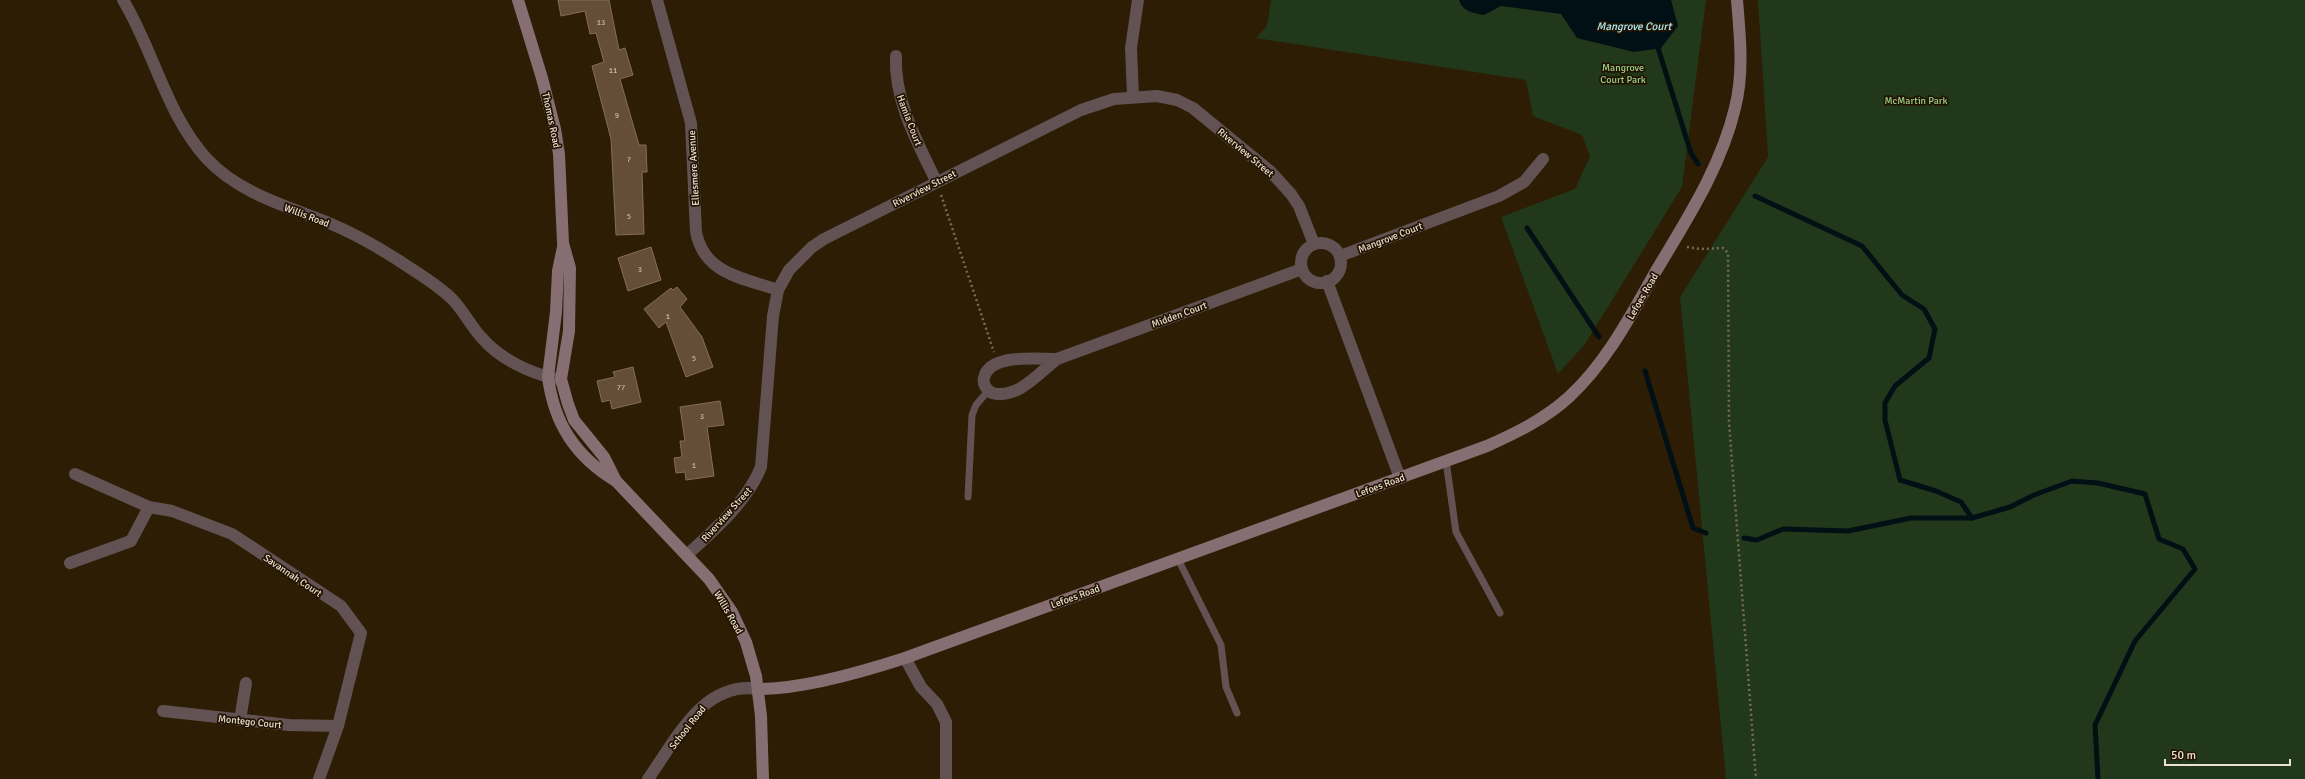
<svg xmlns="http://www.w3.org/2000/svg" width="2305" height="779" font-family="Signika,sans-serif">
	<rect width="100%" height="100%" fill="#2c1d04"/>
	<!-- green -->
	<g fill="#22381b">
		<path d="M1271 0H1706L1682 187 1585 344 1558 374 1501 217 1575 189 1590 156 1582 135 1533 116 1526 80 1256 38 1267 26Z"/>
		<path d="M1758 0H2305V779H1726L1680 297 1768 157Z"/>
	</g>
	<!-- water -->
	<path fill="#001015" d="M1459 0H1671L1678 26 1661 48 1634 52 1577 38 1561 14 1501 6 1484 15C1474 13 1463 12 1459 0Z"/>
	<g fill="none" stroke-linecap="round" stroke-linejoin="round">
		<!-- stream -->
		<g stroke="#001015" stroke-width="5">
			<path d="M1658 48 1691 153 1698 164"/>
			<path d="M1755 196 1862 246 1902 295 1924 309 1935 329 1929 358 1895 386 1885 403V420L1900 480 1936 491 1961 502 1972 518 2010 507 2034 495 2072 481 2098 483 2145 494 2159 539 2183 549 2195 569 2135 641 2095 725 2098 779"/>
			<path d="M1527 228 1599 337"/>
			<path d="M1645 371 1693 528 1706 533"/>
			<path d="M1744 538 1757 540 1783 529 1848 531 1911 518H1972"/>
		</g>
	</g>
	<!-- building -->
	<g fill="#654e38" stroke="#856d56">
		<path d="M558 0H609L619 50 625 48 633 75 620 79 639 145H646L647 172H642L644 234 616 235 611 139 592 66 604 62 596 33 590 34 585 11 561 16Z"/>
		<path d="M651 247 661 280 628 291 618 258Z"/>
		<path d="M677 287 687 299 680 307 702 337 713 367 686 377 666 322 659 328 644 309 671 288 673 290Z"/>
		<path d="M633 367 641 402 612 409 610 400 602 402 597 381 615 377 613 372Z"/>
		<path d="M720 401 724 425 707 427 714 476 686 480 685 472 676 473 674 458 682 457 680 441H685L680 407Z"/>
	</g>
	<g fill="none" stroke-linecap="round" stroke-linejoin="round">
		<!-- path -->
		<g stroke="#786b56" stroke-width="2.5" stroke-dasharray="2 3" stroke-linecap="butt">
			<path d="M941 195 994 352"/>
			<path d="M1687 247 1701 249 1723 248 1728 253 1729 422 1756 779"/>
		</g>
		<!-- lane -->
		<g stroke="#625254" stroke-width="7">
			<path d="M1446 461 1456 532 1500 613"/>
			<path d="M968 497 972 415 976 405 988 391"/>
			<path d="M1178 559 1221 645 1226 687 1237 713"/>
		</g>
		<!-- street -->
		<g stroke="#625254" stroke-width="12">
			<path d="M123 0C154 51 166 114 207 159 240 194 287 206 329 223 353 233 376 246 398 260 417 273 439 285 454 301 464 312 471 326 481 337 500 359 529 373 557 379"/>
			<path d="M657 0 691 123 696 232C704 274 743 278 778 290"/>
			<path d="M896 56C894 101 917 141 936 181"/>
			<path d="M1133 96 1131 48 1138 0"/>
			<circle cx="1321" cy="263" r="20"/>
			<path d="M1340 256 1499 196 1524 182 1543 159"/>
			<path d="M1327 281 1400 478"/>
			<path d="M1057 359C1038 359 989 353 984 378 982 384 987 390 992 393 1017 400 1039 373 1057 359L1302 269"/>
			<path d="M75 474 149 507 172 511 232 534 341 606 361 633 338 726 319 779"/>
			<path d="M687 555C714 530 747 502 761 467L773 316 778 290 789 270 812 247 824 239 1081 110 1114 99 1157 96 1177 100 1193 108 1271 172 1291 194 1299 206 1314 244"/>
			<path d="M70 563 131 541 149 507"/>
			<path d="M905 658 921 687 937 704 946 722V779"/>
			<path d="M163 711 289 725 338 726"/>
			<path d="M240 720 246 683"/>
			<path d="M648 779C676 740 703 680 759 689"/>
		</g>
		<!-- secondary -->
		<g stroke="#876e72" stroke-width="12">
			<path d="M518 0 542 78 555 129 559 154 563 243 570 268 569 331 561 379 568 404 574 420 604 457 616 481 709 579 732 612 746 642 756 676 761 716 763 779"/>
			<path d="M563 247 558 271 556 312 548 377C554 424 576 457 616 481"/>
			<path d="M759 689C804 689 862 672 905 658L1487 446C1516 433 1545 419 1569 397 1607 362 1631 315 1656 271 1687 219 1721 167 1735 108 1744 73 1740 36 1737 0"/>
		</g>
	</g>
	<g text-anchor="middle" stroke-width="3.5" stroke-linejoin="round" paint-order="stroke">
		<!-- number labels -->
		<g font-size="8" fill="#cabcac">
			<text x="601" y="25">13</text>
			<text x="613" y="73">11</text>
			<text x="617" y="118">9</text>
			<text x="629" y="162">7</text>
			<text x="629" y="219">5</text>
			<text x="640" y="272">3</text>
			<text x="668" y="319">1</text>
			<text x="694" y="361">5</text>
			<text x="621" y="390">77</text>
			<text x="702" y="419">3</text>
			<text x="694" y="468">1</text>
		</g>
		<!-- park labels -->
		<g font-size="10" fill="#9dd38c" stroke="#221300">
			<text x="1623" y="71">Mangrove<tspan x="1623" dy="12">Court Park</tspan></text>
			<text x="1916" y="104">McMartin Park</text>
		</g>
		<!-- street labels -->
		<g font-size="10" fill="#ebe1d2" stroke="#221300">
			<text transform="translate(552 120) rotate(78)" y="4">Thomas Road</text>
			<text transform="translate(910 120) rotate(69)" y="4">Hamia Court</text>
			<text transform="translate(1246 152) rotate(40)" y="4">Riverview Street</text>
			<text transform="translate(693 168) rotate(-93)" y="4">Ellesmere Avenue</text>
			<text transform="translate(924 188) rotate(-27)" y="4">Riverview Street</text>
			<text transform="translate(307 215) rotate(21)" y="4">Willis Road</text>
			<text transform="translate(1390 237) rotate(-21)" y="4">Mangrove Court</text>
			<text transform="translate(1642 296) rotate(-60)" y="4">Lefoes Road</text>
			<text transform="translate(1179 314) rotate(-20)" y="4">Midden Court</text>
			<text transform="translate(1380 485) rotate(-20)" y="4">Lefoes Road</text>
			<text transform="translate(726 514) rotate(-48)" y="4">Riverview Street</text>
			<text transform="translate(293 575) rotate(34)" y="4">Savannah Court</text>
			<text transform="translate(1075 596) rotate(-20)" y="4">Lefoes Road</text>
			<text transform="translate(729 612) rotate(60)" y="4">Willis Road</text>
			<text transform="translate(250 721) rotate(6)" y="4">Montego Court</text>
			<text transform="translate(687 727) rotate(-52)" y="4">School Road</text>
		</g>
		<!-- water labels -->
		<g font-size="11" font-style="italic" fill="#acedfb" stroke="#221300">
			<text x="1634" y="30">Mangrove Court</text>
		</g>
	</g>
	<!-- scale -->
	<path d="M2165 759v6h125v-6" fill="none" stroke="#ebe1d2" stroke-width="2"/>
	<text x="2171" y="759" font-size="12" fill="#ebe1d2" stroke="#221300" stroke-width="3" paint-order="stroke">50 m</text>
</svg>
